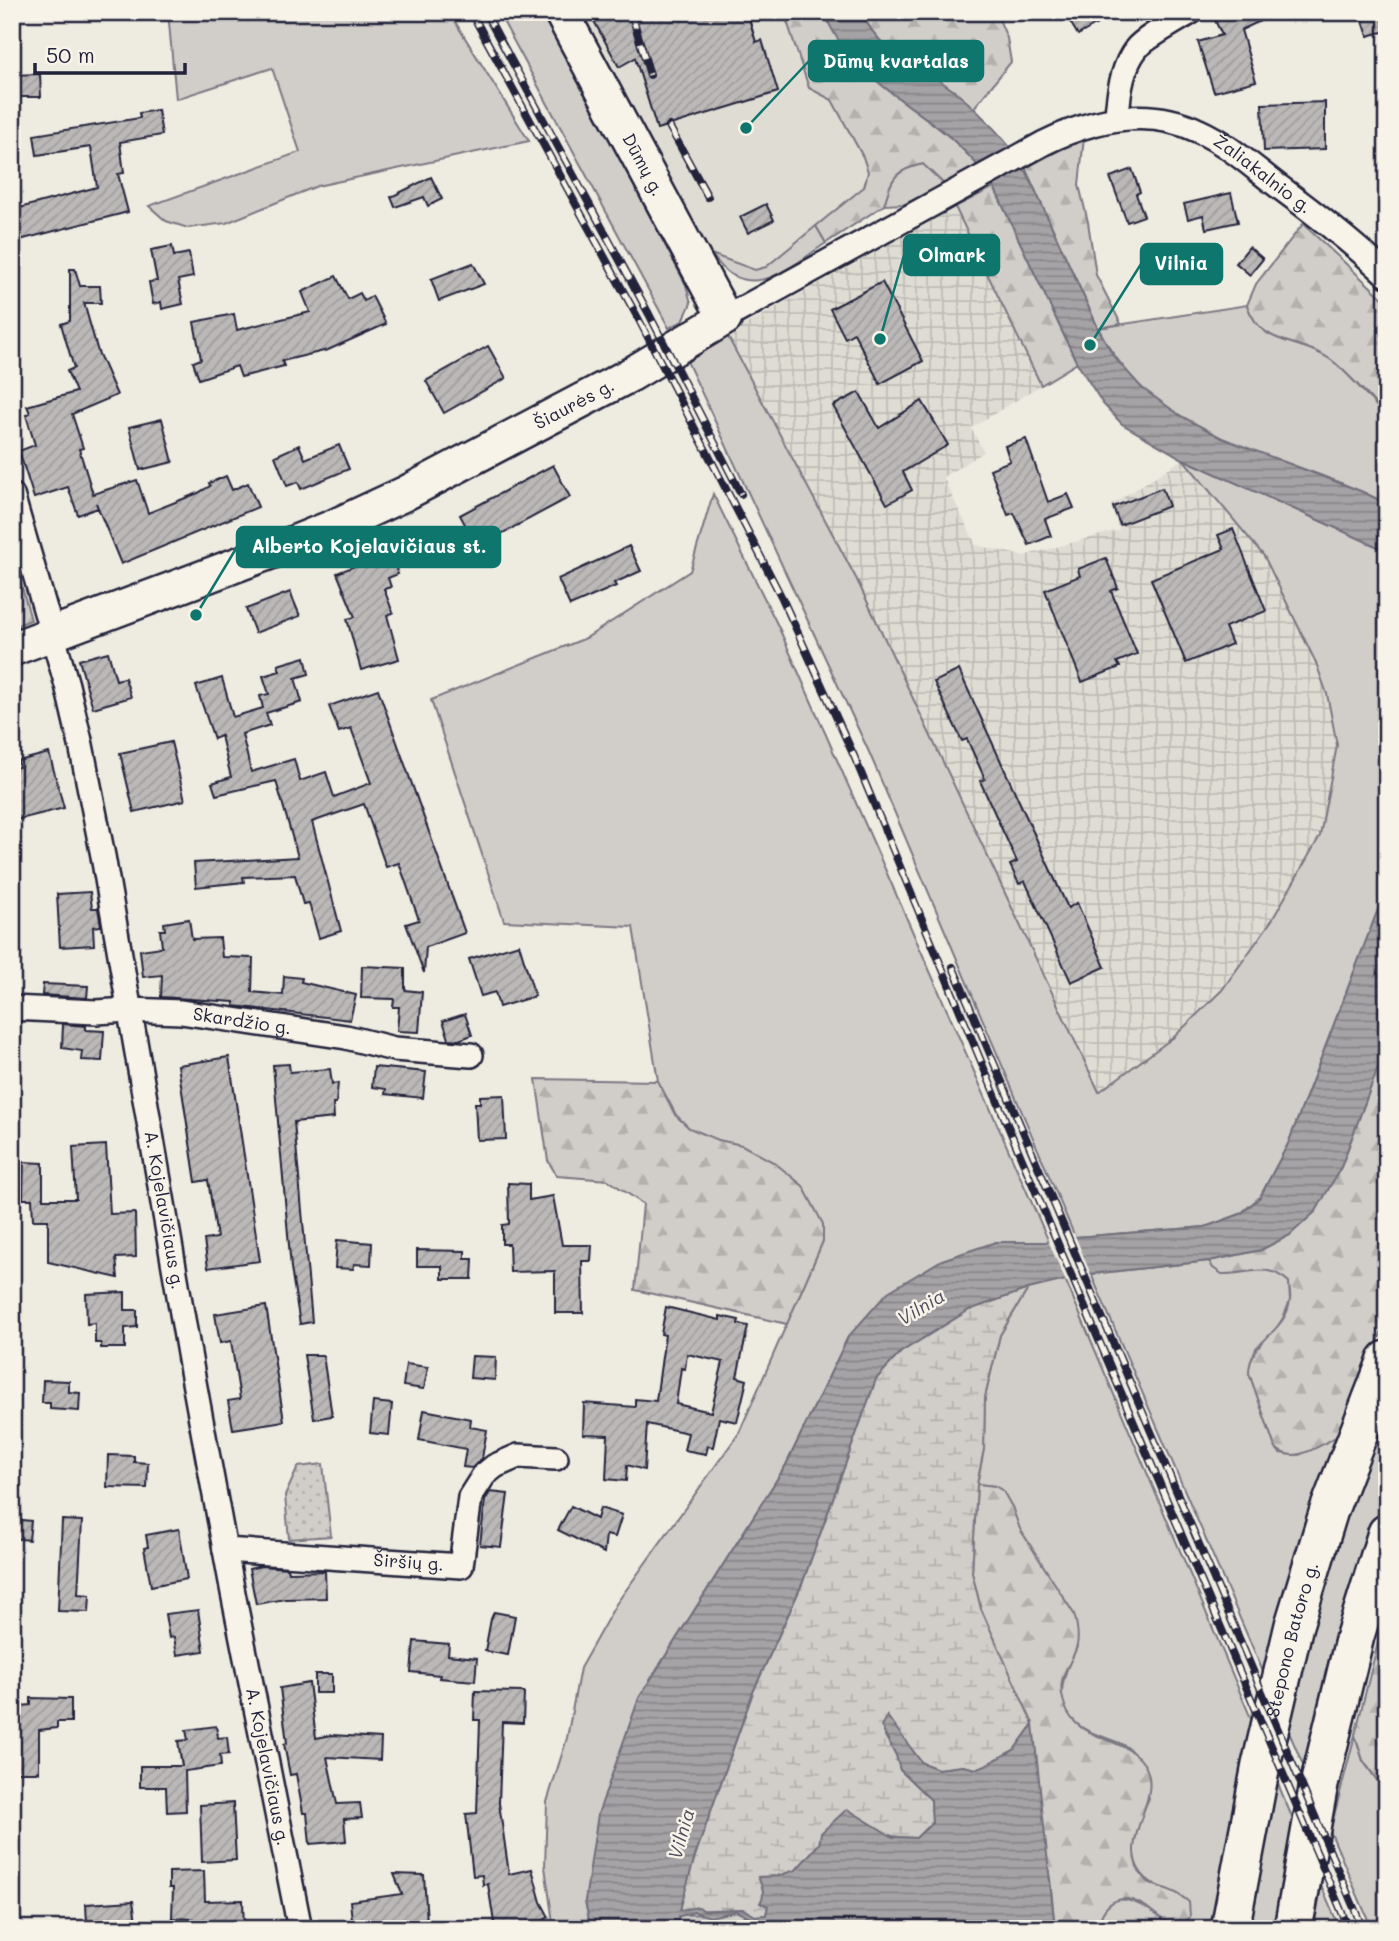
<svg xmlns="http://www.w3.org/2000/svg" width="1399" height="1941" font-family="Mali,sans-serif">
	<defs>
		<pattern id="industrial-grid" width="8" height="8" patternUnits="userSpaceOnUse" patternTransform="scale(1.75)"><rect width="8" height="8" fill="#dfdcd4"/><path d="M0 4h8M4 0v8" fill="none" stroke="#bfbcb7"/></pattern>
		<pattern id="forest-firs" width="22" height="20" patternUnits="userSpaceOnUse" patternTransform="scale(1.75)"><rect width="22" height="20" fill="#d1cdc9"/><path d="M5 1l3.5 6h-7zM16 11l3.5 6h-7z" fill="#b3b0ae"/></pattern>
		<pattern id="wetland-marsh" width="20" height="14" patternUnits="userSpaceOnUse" patternTransform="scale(1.75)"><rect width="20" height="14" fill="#d1cdc9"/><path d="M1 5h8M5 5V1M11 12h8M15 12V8" fill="none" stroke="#b3b0ae"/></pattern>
		<pattern id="park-dots" width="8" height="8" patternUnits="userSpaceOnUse" patternTransform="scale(1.75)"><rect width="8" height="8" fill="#d1cdc9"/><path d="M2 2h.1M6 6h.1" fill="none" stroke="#b3b0ae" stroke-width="1.8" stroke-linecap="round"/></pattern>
		<pattern id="water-rules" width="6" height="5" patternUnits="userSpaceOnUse" patternTransform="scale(1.75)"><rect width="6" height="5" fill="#a6a3a6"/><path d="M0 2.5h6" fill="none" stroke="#878488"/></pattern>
		<pattern id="building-hatch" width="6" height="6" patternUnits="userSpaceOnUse" patternTransform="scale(1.75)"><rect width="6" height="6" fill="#bbb8b7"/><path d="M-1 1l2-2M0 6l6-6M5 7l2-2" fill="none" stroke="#a09e9e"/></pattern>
	</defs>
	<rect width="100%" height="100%" fill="#eeebe1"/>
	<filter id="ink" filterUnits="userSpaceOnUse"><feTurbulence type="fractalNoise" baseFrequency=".0143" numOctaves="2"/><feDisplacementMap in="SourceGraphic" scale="14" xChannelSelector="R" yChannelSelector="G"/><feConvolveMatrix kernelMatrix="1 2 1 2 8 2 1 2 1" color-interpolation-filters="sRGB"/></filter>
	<g filter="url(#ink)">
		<!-- built -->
		<path fill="#dfdcd4" d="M581 12H784L809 88 832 100 863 157 868 172 865 187 766 267 755 270 711 254Z"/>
		<!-- industrial -->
		<path fill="url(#industrial-grid)" d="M955 207 1041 385 971 428 984 452 943 477 976 545 1023 556 1119 530 1111 505 1183 459 1264 556 1316 662 1327 694 1337 745 1320 836 1272 920 1222 990 1174 1037 1099 1092 857 580 727 335Z"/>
		<!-- grass -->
		<g fill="#d1cdc9" stroke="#7a7882" stroke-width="2">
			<path d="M168 12H449L529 141 317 186 226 223 188 228 166 221 149 206 300 152 272 68 176 99Z"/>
			<path d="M498 12H543L686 285 691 303 683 321 669 328Z"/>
			<path d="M923 164 945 185 905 204 884 205C892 178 894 170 923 164Z"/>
			<path d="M816 226 826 243C800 260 768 291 736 277 725 273 718 262 711 254L755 270 766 267Z"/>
			<path d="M1247 305C1262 348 1297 337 1330 359 1348 372 1368 398 1384 414L1387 419V504C1308 462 1209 450 1142 388 1123 370 1110 350 1098 328Z"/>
			<path d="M727 335 857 580 1099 1092 1174 1037 1222 990 1272 920 1320 836 1337 745 1327 694 1316 663 1264 556 1183 459 1387 551V886L1288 1144 1260 1197 1240 1214 1205 1227 1075 1237 869 752 685 357Z"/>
			<path d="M713 494 779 628 1049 1242H996L848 1337 786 1465 639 1698 585 1901 591 1929H554L545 1867 547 1802 567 1738 580 1668 616 1604 739 1433 823 1241 742 1146 718 1140 689 1128 676 1115 658 1081 633 927 504 921 431 700 586 638 690 571Z"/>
			<path d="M1209 1261C1223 1283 1245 1266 1265 1269 1275 1270 1282 1276 1289 1282L1290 1301 1283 1318 1274 1332 1256 1348 1249 1373 1275 1447 1280 1453 1299 1455 1340 1435 1264 1674 1091 1274Z"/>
			<path d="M1065 1279 1253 1723 1232 1813 1213 1929H1098C1104 1877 1144 1906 1170 1923L1175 1893C1121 1878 1129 1841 1149 1798 1145 1787 1139 1760 1132 1752 1125 1743 1108 1739 1098 1735 1051 1718 1057 1684 1077 1647L1019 1529 1012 1507 995 1486 977 1484 984 1449 985 1397 1000 1335 1028 1289Z"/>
			<path d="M1387 1394V1501L1379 1522 1309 1779 1285 1723 1325 1569Z"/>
			<path d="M1355 1735 1363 1761 1387 1794V1929H1372L1330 1831Z"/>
			<path d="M1275 1777 1298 1831 1284 1929H1246Z"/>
			<path d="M1321 1885 1340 1929H1314Z"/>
		</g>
		<!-- forest -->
		<g fill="url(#forest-firs)" stroke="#7a7882" stroke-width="2">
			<path d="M784 12H824L845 51 951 138 981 167 945 185 923 164C894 170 892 178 884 205L826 243 816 226 864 187 868 172 863 157 832 100 809 88Z"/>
			<path d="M861 12H996L1007 38 1011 62 973 109C964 102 957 93 948 87 911 59 884 60 861 12Z"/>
			<path d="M1084 137 1079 185 1088 222 1096 275 1121 324 1098 328 1025 168Z"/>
			<path d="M994 187 1077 363 1041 385 955 207Z"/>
			<path d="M1303 224 1387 302V419C1378 405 1344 369 1330 359 1297 337 1262 348 1247 305L1256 284Z"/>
			<path d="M12 551 31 620 12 627Z"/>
			<path d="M1387 1043V1319L1340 1435C1321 1444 1293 1467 1275 1447L1249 1373C1249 1340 1287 1332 1290 1300 1291 1294 1289 1288 1289 1282 1266 1261 1249 1275 1222 1274L1213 1268 1209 1261 1261 1250 1290 1235 1341 1167Z"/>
			<path d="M536 1079 658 1081 675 1115 689 1128 718 1140 742 1145 775 1163 803 1186 823 1224V1241L787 1324 635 1290 643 1204 608 1180 557 1176 548 1161Z"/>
			<path d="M977 1484 995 1486 1003 1491 1012 1507 1020 1529 1074 1614C1077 1624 1079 1635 1077 1645 1071 1669 1054 1675 1065 1706 1077 1742 1124 1735 1144 1764 1166 1798 1114 1840 1143 1877 1151 1887 1165 1887 1176 1893 1180 1895 1185 1899 1189 1902L1190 1917 1182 1925C1178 1924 1174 1925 1170 1923 1160 1920 1151 1909 1141 1904 1118 1891 1101 1905 1098 1929H1055L1050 1879 1003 1663 981 1609 972 1573Z"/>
			<path d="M1387 1606V1794L1363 1760 1355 1735Z"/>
		</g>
		<!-- wetland -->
		<g fill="url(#wetland-marsh)" stroke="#7a7882" stroke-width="2">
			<path d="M1028 1289 1000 1335 985 1397 984 1449 977 1484 972 1573 981 1609 1033 1724 1014 1750 986 1765 976 1769 963 1766 938 1769 922 1763 887 1717 885 1736 896 1755 900 1770 931 1800 932 1822 916 1838C902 1837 889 1838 877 1829 870 1824 868 1821 859 1818L819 1844 796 1870 778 1876 763 1890V1898L768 1906 766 1915 755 1916 742 1909 679 1911 695 1856 753 1692 802 1584 876 1379 901 1352 969 1310Z"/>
			<path d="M736 1911 755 1920 758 1929H676L679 1916C698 1912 717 1918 736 1911Z"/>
		</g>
		<!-- park -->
		<path fill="url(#park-dots)" stroke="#7a7882" stroke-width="2" d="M323 1464 331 1536 289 1539 285 1496 298 1467Z"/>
		<!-- water -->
		<g fill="url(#water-rules)" stroke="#716f7b" stroke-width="2">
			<path d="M824 12H861C881 54 910 61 946 85 973 104 1007 140 1025 168L1098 328 1114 357 1142 388 1181 416 1222 438 1363 492 1387 504V551L1183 459 1122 424 1103 404 1077 363 994 187C982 169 968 154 952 139 906 99 847 73 824 12Z"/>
			<path d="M1387 886V1043L1341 1167 1316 1211 1290 1235 1261 1250 1209 1261 1091 1274 1028 1289 969 1310 901 1352 876 1379 802 1584 753 1692 695 1856 680 1910 699 1907 704 1911 743 1909 755 1916 766 1915 768 1906 760 1903C766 1894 762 1886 758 1877L778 1876 796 1870 819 1844 821 1833 847 1809 893 1837 916 1838 932 1823 931 1800 900 1770 896 1755 881 1726 887 1716 922 1763 938 1769 963 1766 976 1769 986 1765 1014 1750 1033 1724 1055 1929H758L755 1920 736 1911 710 1917 694 1912 679 1916 676 1929H591L585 1901 598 1814 639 1698 786 1465 848 1337 888 1292 942 1260 996 1242H1049L1075 1237 1205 1227 1241 1214 1260 1197 1288 1144Z"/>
		</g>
		<!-- pier -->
		<path fill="#eeebe1" d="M1074 1233 1092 1277 1066 1282 1047 1238Z"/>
		<!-- building -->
		<g fill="url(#building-hatch)" stroke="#22223b" stroke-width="2" fill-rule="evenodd">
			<path d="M589 12H747L756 42 762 40 778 92 657 129 635 58 619 67Z"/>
			<path d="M1064 12H1118L1078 35Z"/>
			<path d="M1211 12H1279L1241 30 1256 81 1214 92 1198 42 1222 35Z"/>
			<path d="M1360 12H1380L1386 31 1368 36Z"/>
			<path d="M40 74 41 97H12V75Z"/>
			<path d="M1325 102V149L1264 151 1262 104Z"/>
			<path d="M158 110 162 135 120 142 124 173 118 174 128 212 12 242V210L97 187 91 147 37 155 34 135 140 118 139 113Z"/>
			<path d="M1132 169 1140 192 1136 194 1144 216 1127 222 1110 177Z"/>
			<path d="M431 177 442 199 428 206 424 197 395 207 391 197Z"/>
			<path d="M1231 193 1238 222 1206 229 1203 215 1188 219 1184 204Z"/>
			<path d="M766 204 774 220 748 233 740 217Z"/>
			<path d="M172 246 174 256 189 253 193 277 178 280 183 304 162 309 161 302 153 304 149 282 157 281 151 250Z"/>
			<path d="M1249 247 1263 259 1250 275 1236 263Z"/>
			<path d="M473 263 484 284 439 301 431 279Z"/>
			<path d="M70 269H75L80 286H100L101 303H84L98 352 117 395 72 414 83 448 79 449 93 494 137 480 148 513 198 493 210 486 209 483 226 476 232 490 248 483 258 507 121 564 96 503 98 508 78 515 68 487 34 498 19 451 35 445 26 415 30 413 27 406 76 392 67 371 74 368 61 324 70 321Z"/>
			<path d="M336 276 348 299 360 293 364 301 372 296 386 324 328 350 282 361 284 366 241 377 237 366 199 379 193 362 201 359 194 322 234 314 237 330 310 312 302 292Z"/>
			<path d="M882 282 923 361 880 384 854 333 845 338 830 309Z"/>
			<path d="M488 346 506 378 444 413 426 381Z"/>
			<path d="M859 392 879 428 922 401 948 445 903 472 912 490 887 504 833 406Z"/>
			<path d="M162 419 173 462 140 470 129 427Z"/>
			<path d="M1026 439 1048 502 1068 494 1074 508 1045 519 1051 536 1029 545 1014 513 1008 515 990 469 1010 461 1005 446Z"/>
			<path d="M299 445 305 459 339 445 349 469 301 489 298 482 287 486 275 456Z"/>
			<path d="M553 465 570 497 477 547 460 515Z"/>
			<path d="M1162 488 1169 506 1120 525 1113 507Z"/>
			<path d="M1233 529 1266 611 1225 627 1232 644 1186 663 1151 579 1224 549 1218 535Z"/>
			<path d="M629 546 641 571 614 583 616 586 570 606 558 579Z"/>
			<path d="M390 552 398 574 388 578 391 587 384 589 393 613 387 615 399 659 361 670 347 619 355 617 337 573Z"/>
			<path d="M1106 558 1118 588 1111 591 1137 654 1117 662 1120 667 1082 682 1045 590 1080 576 1078 569Z"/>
			<path d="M290 592 300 616 255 633 246 609Z"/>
			<path d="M108 652 116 680 125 678 131 697 93 708 79 660Z"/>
			<path d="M305 657 309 674 295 678 302 702 266 713 270 725 242 734 251 772 294 759 300 781 326 772 334 797 371 783 351 728 339 732 329 706 378 689 465 933 426 947 424 973 406 924 419 920 399 863 386 867 364 804 312 822 341 931 319 938 309 903 303 904 295 875 243 877 244 882 196 887 194 863 298 857 276 781 216 795 212 783 231 777 221 736 214 739 196 686 222 678 233 717 263 708 260 696 269 694 263 676 280 671 278 665Z"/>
			<path d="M959 670 1068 908 1077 903 1105 967 1071 982 1025 881 1019 884 1010 865 1017 862 980 781 985 779 967 739 962 741 934 682Z"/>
			<path d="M171 742 185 800 134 812 120 753Z"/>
			<path d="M49 753 64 808 12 821V768L19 767 18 761Z"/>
			<path d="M90 892 92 908H98L101 926 93 927 94 945 60 947 57 894Z"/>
			<path d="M189 919 192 939 220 938 222 957 253 958 252 992 283 995 284 976 302 978 301 982 356 995 350 1020 234 1006V1002L161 997 162 975 143 977 140 950 162 947 160 930H165L164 923Z"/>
			<path d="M519 944 535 996 499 1007 495 992 481 996 469 959Z"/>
			<path d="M362 966 405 968V990L422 992 419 1032 397 1031 399 1007H393L394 999 361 998Z"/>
			<path d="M43 984 88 986 87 998 42 995Z"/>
			<path d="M465 1014 472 1035 459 1040 449 1039 443 1021Z"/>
			<path d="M63 1024 86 1026V1030L104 1031 102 1061 81 1060 82 1051 62 1048Z"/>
			<path d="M229 1057 260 1261 208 1268 204 1240 217 1238 208 1180 196 1182 178 1065Z"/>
			<path d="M289 1064 290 1072 330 1069 332 1084 338 1083 336 1103H333L334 1118 294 1122 312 1322 300 1324 291 1268 273 1065Z"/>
			<path d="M374 1067 426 1072 423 1098 385 1094 386 1089 372 1087Z"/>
			<path d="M504 1095 506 1139 477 1140 475 1103H480V1096Z"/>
			<path d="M106 1145 110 1214 135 1213 136 1257 116 1258 118 1278 48 1262V1220H33L32 1199H23L24 1162 43 1163V1199H76L73 1147Z"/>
			<path d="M508 1183 529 1184V1200L553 1196 562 1245H592L591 1261H582L583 1313H555V1271L510 1272 509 1244H502V1225L509 1224Z"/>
			<path d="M337 1240 372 1243 371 1265 354 1264 353 1269 335 1268Z"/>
			<path d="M417 1250 465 1251V1259H473L472 1279H442V1266H417Z"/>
			<path d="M125 1292V1310H137V1327L125 1328V1348H101V1343H95V1323L87 1324 86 1294Z"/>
			<path d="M266 1306 284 1421 233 1429 228 1401 240 1399 231 1341 220 1343 215 1314Z"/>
			<path d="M666 1307 720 1320V1316L739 1320 738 1324 748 1326 737 1377 747 1380 737 1422 719 1418 713 1447 708 1446 706 1454 684 1450 688 1433 647 1424 644 1470 627 1465 626 1481 606 1479 608 1435 583 1434 584 1403 635 1407V1399L656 1401 665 1335 661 1334ZM687 1354 723 1362 711 1412 676 1404 681 1368 685 1369Z"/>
			<path d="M304 1355H323L332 1416 314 1419Z"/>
			<path d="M472 1356 496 1357 495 1380 470 1378Z"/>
			<path d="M406 1364 428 1367 424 1389 403 1386Z"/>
			<path d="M43 1380 69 1381V1392L80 1393 79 1411 50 1409V1403H42Z"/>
			<path d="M373 1402 392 1404 389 1435 370 1433Z"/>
			<path d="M424 1410 471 1419 470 1427 487 1430 482 1458 472 1468 463 1467 466 1449 419 1440Z"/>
			<path d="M108 1455 134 1456V1462L148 1463 147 1488 107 1487Z"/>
			<path d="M490 1492 508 1494 501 1547 480 1545 485 1500Z"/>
			<path d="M571 1506 597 1519 600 1508 622 1515 615 1537 606 1535 604 1553 558 1530Z"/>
			<path d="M12 1519 31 1521 29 1540 12 1538Z"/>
			<path d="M62 1520 82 1521 78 1594 90 1595 89 1612 58 1611Z"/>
			<path d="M179 1529 187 1579 151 1586 144 1548 148 1547 146 1535Z"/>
			<path d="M261 1566 288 1568 289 1572 325 1571 326 1598 285 1599 256 1604 249 1569Z"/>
			<path d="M198 1610 204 1651 177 1655 174 1637 169 1638 165 1614Z"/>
			<path d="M494 1612 515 1616 508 1655 485 1651 491 1619Z"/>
			<path d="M414 1641 449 1644 448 1655 477 1658 475 1681 439 1678 440 1675 411 1672Z"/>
			<rect x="315" y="1674" width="17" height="19"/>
			<path d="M309 1683 316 1738 332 1735 381 1738 380 1760 327 1757 337 1804 360 1803 362 1818 344 1819 346 1841 310 1844 307 1813H303L296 1774 290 1775 284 1744 287 1743 280 1688Z"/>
			<path d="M475 1691 524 1692 523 1723 502 1722 499 1803 509 1874 532 1869 541 1902 549 1917 528 1929H495L488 1884 483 1885 482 1875 473 1876 466 1814 477 1813 480 1720H474Z"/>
			<path d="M31 1698 71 1699V1722H57V1728L39 1730V1772H12V1732H16L12 1707 31 1705Z"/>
			<path d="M216 1726 218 1738 227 1737 229 1754 220 1755 221 1766 185 1771 186 1811 167 1812 166 1787H140V1766H182L178 1741 188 1740 186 1730Z"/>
			<path d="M233 1803 236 1860 202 1862 200 1805Z"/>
			<path d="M204 1871 205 1901 243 1900 244 1929H194V1919L172 1918 173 1888H169V1872Z"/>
			<path d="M394 1874 424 1875 427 1922 373 1927 374 1929H353L350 1901 402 1894Z"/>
			<path d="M133 1901 136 1921H128V1929H112V1923L87 1924 86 1904Z"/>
		</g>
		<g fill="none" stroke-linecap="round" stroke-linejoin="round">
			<defs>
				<g id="minor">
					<path d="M1117 118C1118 96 1122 67 1136 49 1143 39 1178 20 1191 12"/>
					<path id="s1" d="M725 318 1044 143C1093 119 1148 106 1199 131 1228 144 1253 167 1278 186 1316 214 1353 243 1387 275"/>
					<path id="s2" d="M12 495 67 685 81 745 103 856 192 1371 233 1593 300 1929"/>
					<path id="s3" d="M12 1008 96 1012 129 1010 181 1012 346 1037 394 1049 471 1055"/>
					<path id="s4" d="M225 1550 461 1566 470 1497 484 1475 495 1466 518 1456 556 1458"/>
				</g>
				<g id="secondary">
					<path id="s5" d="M12 649 276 550 335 526 404 494 630 375 725 318 561 12"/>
				</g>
				<g id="primary">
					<path id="s6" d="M1230 1929 1261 1765 1294 1625 1329 1510 1387 1360"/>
					<path d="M1293 1929 1318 1789 1355 1636 1387 1533"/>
				</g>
			</defs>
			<!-- minor casing -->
			<use href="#minor" stroke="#22223b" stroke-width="28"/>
			<!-- secondary casing -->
			<use href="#secondary" stroke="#22223b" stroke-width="38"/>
			<!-- primary casing -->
			<use href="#primary" stroke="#22223b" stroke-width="42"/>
			<!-- minor -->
			<use href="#minor" stroke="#f7f3e8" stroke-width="23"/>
			<!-- secondary -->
			<use href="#secondary" stroke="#f7f3e8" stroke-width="33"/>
			<!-- primary -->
			<use href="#primary" stroke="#f7f3e8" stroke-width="37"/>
			<defs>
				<g id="rail">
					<path d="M471 12 639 320 782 598 854 756 1010 1131 1349 1929"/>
					<path d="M485 12 649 314 741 494"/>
					<path d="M631 12 650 75"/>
					<path d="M669 126 708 197"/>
					<path d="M953 967 1363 1929"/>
				</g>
			</defs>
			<!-- rail casing -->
			<use href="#rail" stroke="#22223b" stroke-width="8"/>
			<!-- rail -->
			<use href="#rail" stroke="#f7f3e8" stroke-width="5" stroke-dasharray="16" stroke-linecap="butt"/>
		</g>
	</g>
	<g text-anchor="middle" stroke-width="5" stroke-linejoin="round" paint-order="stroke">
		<!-- street labels -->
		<g font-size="18" fill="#22223b" stroke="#f7f3e8">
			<text transform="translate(643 165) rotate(62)" y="6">Dūmų g.</text>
			<text dy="6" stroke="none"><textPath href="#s1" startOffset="602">Žaliakalnio g.</textPath></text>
			<text dy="6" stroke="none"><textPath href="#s5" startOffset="614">Šiaurės g.</textPath></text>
			<text dy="6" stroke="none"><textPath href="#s3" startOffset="231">Skardžio g.</textPath></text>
			<text dy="6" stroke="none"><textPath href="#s2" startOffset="732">A. Kojelavičiaus g.</textPath></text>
			<text dy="6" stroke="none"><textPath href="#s4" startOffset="184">Širšių g.</textPath></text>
			<text dy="6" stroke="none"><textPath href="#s6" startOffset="296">Stepono Batoro g.</textPath></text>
			<text dy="6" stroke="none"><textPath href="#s2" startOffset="1298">A. Kojelavičiaus g.</textPath></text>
		</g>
		<!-- water labels -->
		<g font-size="19" font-style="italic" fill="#504f60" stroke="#f7f3e8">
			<text transform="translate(921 1307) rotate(-31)" y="7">Vilnia</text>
			<text transform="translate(681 1834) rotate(-74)" y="7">Vilnia</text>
		</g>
	</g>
	<!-- callouts -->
	<path fill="none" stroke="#0f766e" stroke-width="2.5" d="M746 128L809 61M880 339L904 255M1090 345L1141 264M196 615L237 547"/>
	<g fill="#0f766e" stroke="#f7f3e8" stroke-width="2.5">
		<circle cx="746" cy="128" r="7"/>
		<circle cx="880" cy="339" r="7"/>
		<circle cx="1090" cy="345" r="7"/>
		<circle cx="196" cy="615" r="7"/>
	</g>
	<g fill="#0f766e" stroke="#0f766e" stroke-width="2.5">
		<rect x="809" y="41" width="174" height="40" rx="7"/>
		<rect x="904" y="235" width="95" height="40" rx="7"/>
		<rect x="1141" y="244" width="81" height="40" rx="7"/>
		<rect x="237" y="527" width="263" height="40" rx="7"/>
	</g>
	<g font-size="19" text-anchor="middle" font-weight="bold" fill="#fff">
		<text x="896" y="68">Dūmų kvartalas</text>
		<text x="952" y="262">Olmark</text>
		<text x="1181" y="270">Vilnia</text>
		<text x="369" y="553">Alberto Kojelavičiaus st.</text>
	</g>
	<!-- margin -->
	<rect width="1399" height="1941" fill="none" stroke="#f7f3e8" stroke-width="42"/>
	<rect x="21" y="21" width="1357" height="1899" fill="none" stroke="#22223b" stroke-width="2.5" filter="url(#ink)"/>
	<!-- scale -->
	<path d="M35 63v10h150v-10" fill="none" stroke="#22223b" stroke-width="3.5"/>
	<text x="46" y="63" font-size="21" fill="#22223b" stroke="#f7f3e8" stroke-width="5" paint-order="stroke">50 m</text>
</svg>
